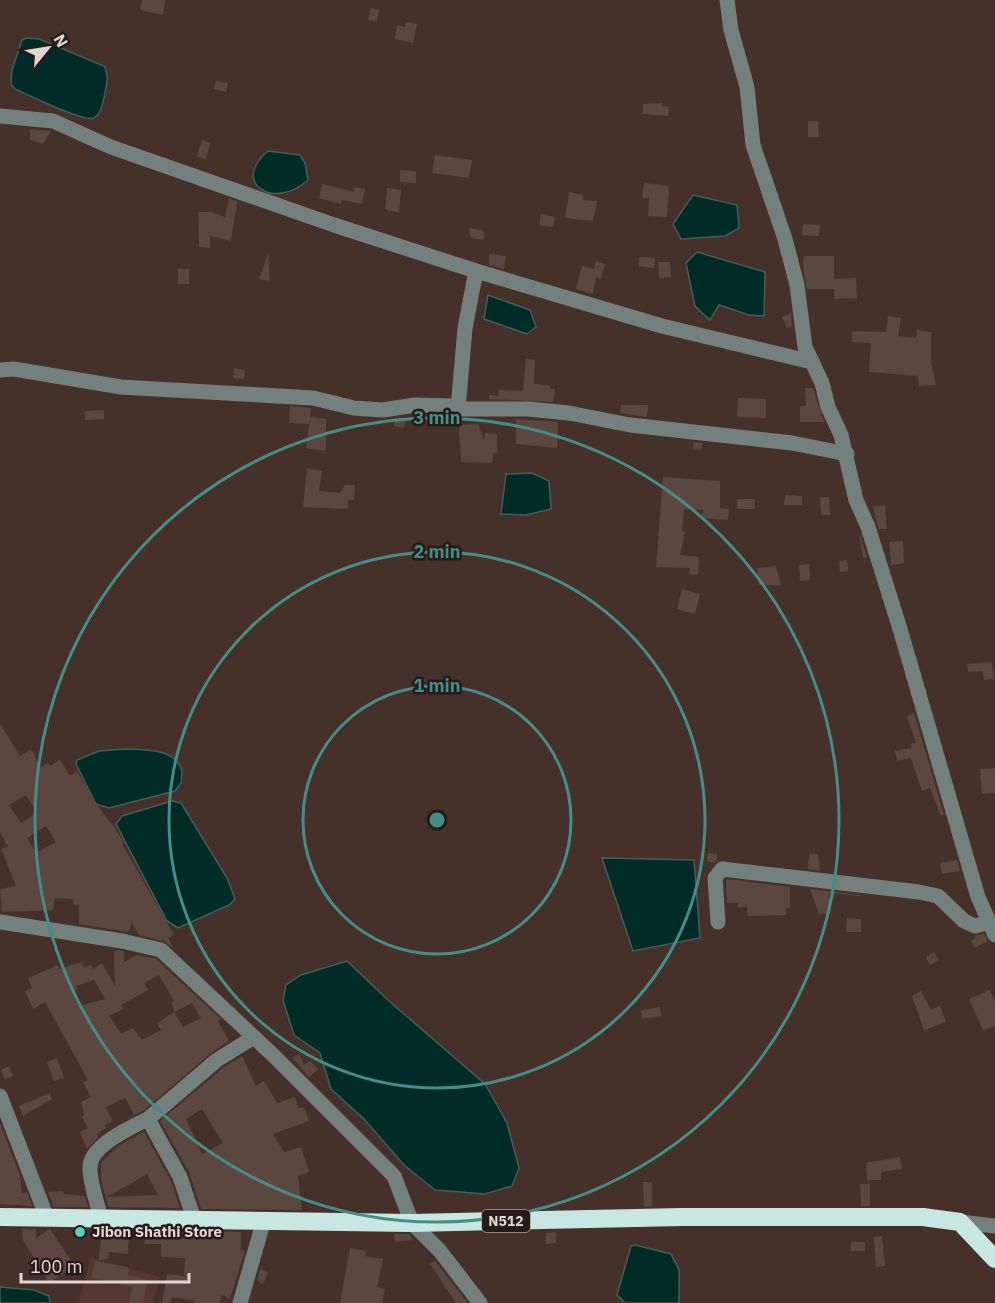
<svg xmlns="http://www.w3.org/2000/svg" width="995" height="1303" font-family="'IBM Plex Sans',sans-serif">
	<rect width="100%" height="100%" fill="#46302a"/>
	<!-- built -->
	<path fill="#543730" d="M91 1258 160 1277 153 1303H78Z"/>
	<!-- water -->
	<g fill="#012b27" stroke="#455e5a" stroke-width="1.5">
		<path d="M26 38 39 39 104 66C110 76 106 86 104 98 102 105 101 114 94 118 84 123 27 94 15 89L11 84 12 70 22 40Z"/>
		<path d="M268 151 300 155 305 163 308 180C274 211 230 183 268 151Z"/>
		<path d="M693 195 737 205 739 228 725 236 681 239 673 224Z"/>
		<path d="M697 252 765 272 764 316 749 315 719 305 710 320 695 306 686 263Z"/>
		<path d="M488 295 530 310 536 327 527 334 484 319Z"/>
		<path d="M532 473 549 481 551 509 526 515 501 514 506 474Z"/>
		<path d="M127 749C145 750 176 748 182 771L181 783 175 791 109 808 96 804 76 764 77 760 99 751Z"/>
		<path d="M172 801 181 803 227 878 235 899 229 905 178 928 167 921 116 824 122 816Z"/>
		<path d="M602 858 694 860 700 938 633 951Z"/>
		<path d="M347 961 389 1001 485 1084 507 1123 519 1168 512 1186 485 1194 435 1190 404 1165 364 1119 331 1089 320 1053 294 1035 283 1000 286 985 301 975Z"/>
		<path d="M635 1245 671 1254 679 1270V1303H625L617 1295 631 1246Z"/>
		<path d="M0 1287 34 1290 49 1296 50 1303H0Z"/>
	</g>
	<!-- building -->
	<g fill="#5c4640" fill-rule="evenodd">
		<path d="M142 0H165L163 15 140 10Z"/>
		<path d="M371 8 379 10 377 21 368 20Z"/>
		<path d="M406 22 417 24 413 43 395 39 397 25 405 27Z"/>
		<path d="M216 81 228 83 226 92 214 89Z"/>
		<path d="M663 103 662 106 669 107 668 116 643 114V104Z"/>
		<path d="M808 121H818L819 137H808Z"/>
		<path d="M30 129 50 131H51L43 144 30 140Z"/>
		<path d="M202 140 210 143 206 159 197 157Z"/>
		<path d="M435 155 472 160 469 178 432 173Z"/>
		<path d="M400 170 416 171V183L400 182Z"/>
		<path d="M644 183 669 186 667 217 648 216 649 198H642Z"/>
		<path d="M322 184 354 192 355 187 365 189 362 204 342 200 341 204 319 198Z"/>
		<path d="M387 188 401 190 399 212 385 210Z"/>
		<path d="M569 192 583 195V200L597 201 593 221 565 218Z"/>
		<path d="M229 199 237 201 231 241 210 236V248L199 247 198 212H210L225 217Z"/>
		<path d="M541 214 555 217 553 227 539 225Z"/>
		<path d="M803 224 820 225 819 236 802 235Z"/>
		<path d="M469 228 484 231V240L471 238Z"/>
		<path d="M268 254 270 281 259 279Z"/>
		<path d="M489 254 506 256 504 269 489 265Z"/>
		<path d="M804 256H834V279L856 278 857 298 834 299V289H807L803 268Z"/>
		<path d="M639 257 655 258 654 268 639 266Z"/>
		<path d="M596 261 605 264 601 279 596 277 593 294 576 289 582 266 594 269Z"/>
		<path d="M658 262H670L671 277 659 278Z"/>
		<rect x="178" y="269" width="11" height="15"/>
		<path d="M791 313 792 326 787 328 782 317Z"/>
		<path d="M888 316 901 318 898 336 916 338 917 330 931 332V363L936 385 919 386 918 376 869 372 871 343 852 342V331L886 332Z"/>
		<path d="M526 359 535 360 534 384 550 386V389H555L554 399 552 402 489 399V395L498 396 499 390 523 391Z"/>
		<path d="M234 368 245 370 244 379 233 378Z"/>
		<path d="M805 388H813L824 422H800V406H806Z"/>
		<path d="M738 398 766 399V418L737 417Z"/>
		<path d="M621 405H648L647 417 620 413Z"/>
		<path d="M290 406 311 408 309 424 289 423Z"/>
		<path d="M104 410V419L85 420V411Z"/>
		<path d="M310 417 326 419V451L306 448Z"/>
		<path d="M395 418 405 419 404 428 394 426Z"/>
		<path d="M516 419 558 422 557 448 516 444Z"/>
		<path d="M478 424 484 441 485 433 497 434V453H493L492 463 461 462 459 425Z"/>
		<path d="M694 442 703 443 701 450 693 449Z"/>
		<path d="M307 468 322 471 319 491 340 493 345 485H355L354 500H348V509L303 507Z"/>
		<path d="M663 477 720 481V508L729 509 728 520 702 518 703 510 684 509 682 531 685 532 680 555 699 557 698 575 689 574 690 568 656 567Z"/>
		<path d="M785 495 802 496V505H784Z"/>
		<path d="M820 497H829L830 515H821Z"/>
		<rect x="737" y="499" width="18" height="10"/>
		<path d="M885 505 887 529H879L873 507Z"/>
		<path d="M859 531 867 557 863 558Z"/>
		<path d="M903 541 904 563 891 565 889 542Z"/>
		<path d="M847 560 848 571 840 572 839 561Z"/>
		<path d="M809 564 810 580 800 581 799 565Z"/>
		<path d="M776 566 781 585H759L757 568Z"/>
		<path d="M682 589 700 594 695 614 677 609Z"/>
		<path d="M992 662 994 679 984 680 983 671 968 672 967 664Z"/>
		<path d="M914 713 944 815 941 816 930 788 922 791 911 758 897 761 895 751 912 748 911 744 916 743 907 716Z"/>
		<path d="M0 724 20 756 31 749 41 767 48 763 50 766 60 760 70 776 77 771 100 809 118 833 124 843 122 844 174 935 168 938 174 949 164 941 139 935 132 923 128 932 79 924V905H73V899L55 898 53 910 2 912 0 889 16 886 1 849 8 847 0 832ZM26 795 37 813 21 823 9 805ZM46 826 56 842 36 853 27 838Z"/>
		<path d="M995 768V793L982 794 980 769Z"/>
		<path d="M708 853 717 854V861L714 863 707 861Z"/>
		<path d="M809 854H818L820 871 808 869Z"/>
		<path d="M957 860 960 871 942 874 940 863Z"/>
		<path d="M726 879 790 887V908H786V915L748 916 747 907H738V903H727Z"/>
		<path d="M810 889 860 895V896L829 893 831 913 819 914Z"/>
		<path d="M847 918 861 919V932H846Z"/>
		<path d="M984 934 988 941 975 948 971 941 976 938 975 935Z"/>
		<path d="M118 950 124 951V962L137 955 156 959 221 1019 218 1021 229 1041 211 1053 143 1111 128 1118 134 1114 125 1098 106 1107 113 1121 105 1125 106 1128 97 1134 98 1137 87 1149 80 1132 88 1128 82 1117 84 1115 81 1102 91 1097 83 1082 88 1080 45 1002 33 1009 25 991 32 988 28 978 58 965 59 969 82 962 84 968 91 965 93 969 102 963 115 986 114 952ZM159 975 174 1001 171 1003 175 1012 192 1003 201 1018 183 1027 174 1012 157 1023 161 1030 142 1040 133 1028 121 1034 109 1016 123 1009 121 1005 148 990 144 983ZM94 980 105 999 79 1006 72 990 77 989 76 986Z"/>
		<path d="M934 952 938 960 930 965 926 957Z"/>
		<path d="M990 990 995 1002V1026L983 1030 969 999Z"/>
		<path d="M921 991 931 1010 940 1006 946 1022 924 1030 912 996Z"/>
		<path d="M660 1007 661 1016 642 1019 641 1010Z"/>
		<path d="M300 1054 304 1065 310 1061 318 1069 309 1077 292 1057Z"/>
		<path d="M242 1056 256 1086 264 1081 277 1103 295 1097 298 1108 303 1107 305 1110 309 1121 273 1134 284 1152 301 1147 309 1172 298 1176 302 1210 201 1209 189 1172 160 1121 223 1068ZM202 1109 223 1143 202 1154 186 1119Z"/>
		<path d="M57 1058 64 1078 54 1081 47 1062Z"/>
		<path d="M9 1066 13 1076 5 1079 1 1070Z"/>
		<path d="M50 1093 52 1099 23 1116 19 1106Z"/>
		<path d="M0 1123 20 1176 22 1193 27 1192 32 1206 0 1204Z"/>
		<path d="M144 1132 171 1181 180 1208 108 1207 101 1179V1163L118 1146ZM147 1174 158 1195 106 1197 132 1183Z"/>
		<path d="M900 1157 902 1169 881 1172V1180H867L866 1163Z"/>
		<path d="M643 1182H652V1206L644 1207Z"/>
		<path d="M860 1184H870V1206H861Z"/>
		<path d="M63 1191 64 1194 85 1196 88 1207H54L48 1192Z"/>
		<path d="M22 1229H36V1238L50 1229 74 1265 49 1283 23 1240Z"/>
		<path d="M146 1230 241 1232V1250L245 1251 230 1299 222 1295 219 1303H194L195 1301 172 1297 170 1303H162L167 1274 184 1276 185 1258 161 1257V1244H144Z"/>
		<path d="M556 1232V1243L546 1244V1233Z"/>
		<path d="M101 1234 129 1236 128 1254 109 1252 108 1259 99 1260Z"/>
		<path d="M394 1234H409L413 1240 395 1242Z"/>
		<path d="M882 1236 885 1266 876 1267 874 1237Z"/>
		<rect x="851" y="1242" width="14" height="9"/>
		<path d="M350 1248 366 1251 365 1256 383 1259 377 1287 385 1289 382 1303H340Z"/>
		<path d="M95 1261 127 1267 129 1269 128 1275 148 1280 143 1303H129L132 1287 91 1278Z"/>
		<path d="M435 1261 468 1303H456L430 1264Z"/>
		<path d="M260 1269 268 1273 263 1284 257 1281Z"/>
	</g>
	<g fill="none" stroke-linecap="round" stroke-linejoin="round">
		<!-- minor -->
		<g stroke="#74807e" stroke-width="15">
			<path d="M727 0 731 30 747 87 753 145 785 239 797 285 805 347 822 383 828 407 841 435 856 500 868 527 900 629 978 897 995 935"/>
			<path d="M0 116 53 121 111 147 334 225 476 271 662 326 812 362"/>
			<path d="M0 370 14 369 121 387 313 398 354 408 383 410 415 405 450 406 458 409H528L569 413 630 425 792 443 847 454"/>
			<path d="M458 409 465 328 476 271"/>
			<path d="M0 922 122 941 161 950 273 1055 394 1176 412 1223 440 1251 480 1303"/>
			<path d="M718 922 715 878 722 869 919 892 938 896 964 921 975 926 989 922"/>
			<path d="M0 1096 47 1218"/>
			<path d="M148 1119 217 1060 254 1037"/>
			<path d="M101 1218C97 1202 90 1184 90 1168 89 1146 131 1127 148 1119L180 1177 194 1219"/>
			<path d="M960 1222 995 1226"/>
			<path d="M240 1303 264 1220"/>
		</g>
		<!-- highway -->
		<path stroke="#c8e7e2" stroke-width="18" d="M0 1217 412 1223 682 1217H923L960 1222 995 1259"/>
	</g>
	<!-- distance rings -->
	<g fill="none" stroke="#448e87" stroke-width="3">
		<circle cx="437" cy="820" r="134"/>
		<circle cx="437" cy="820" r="268"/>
		<circle cx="437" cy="820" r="402"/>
	</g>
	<!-- markers -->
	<circle fill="#58cec0" stroke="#251b18" stroke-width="2" cx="80" cy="1232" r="6"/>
	<g text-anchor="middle" stroke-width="5" stroke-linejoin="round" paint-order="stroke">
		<!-- shield labels -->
		<rect fill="#251b18" stroke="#aa9d9a" stroke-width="1.5" x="482" y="1210" width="48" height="22" rx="4.5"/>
		<g font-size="14" font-weight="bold" fill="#e3d5d1">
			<text x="506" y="1226">N512</text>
		</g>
		<!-- poi labels -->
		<g font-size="15" font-weight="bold" fill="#e3d5d1" stroke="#251b18" text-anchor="start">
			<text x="92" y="1237">Jibon Shathi Store</text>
		</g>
	</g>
	<circle cx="437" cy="820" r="9" fill="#448e87" stroke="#251b18" stroke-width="3"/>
	<g font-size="18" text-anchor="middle" font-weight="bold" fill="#448e87" stroke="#251b18" stroke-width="5" stroke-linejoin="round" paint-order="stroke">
		<text x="437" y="424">3 min</text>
		<text x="437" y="558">2 min</text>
		<text x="437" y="692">1 min</text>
	</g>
	<!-- north arrow -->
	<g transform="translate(48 48) rotate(60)" stroke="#251b18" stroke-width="4.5" paint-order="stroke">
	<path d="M0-4.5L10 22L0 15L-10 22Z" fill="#e3d5d1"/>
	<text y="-9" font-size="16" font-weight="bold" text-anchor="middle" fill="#e3d5d1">N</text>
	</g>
	<!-- scale -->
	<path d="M21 1273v9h168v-9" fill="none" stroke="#e3d5d1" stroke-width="3"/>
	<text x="30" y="1273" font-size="18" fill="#e3d5d1" stroke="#251b18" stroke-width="4.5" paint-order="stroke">100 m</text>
</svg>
